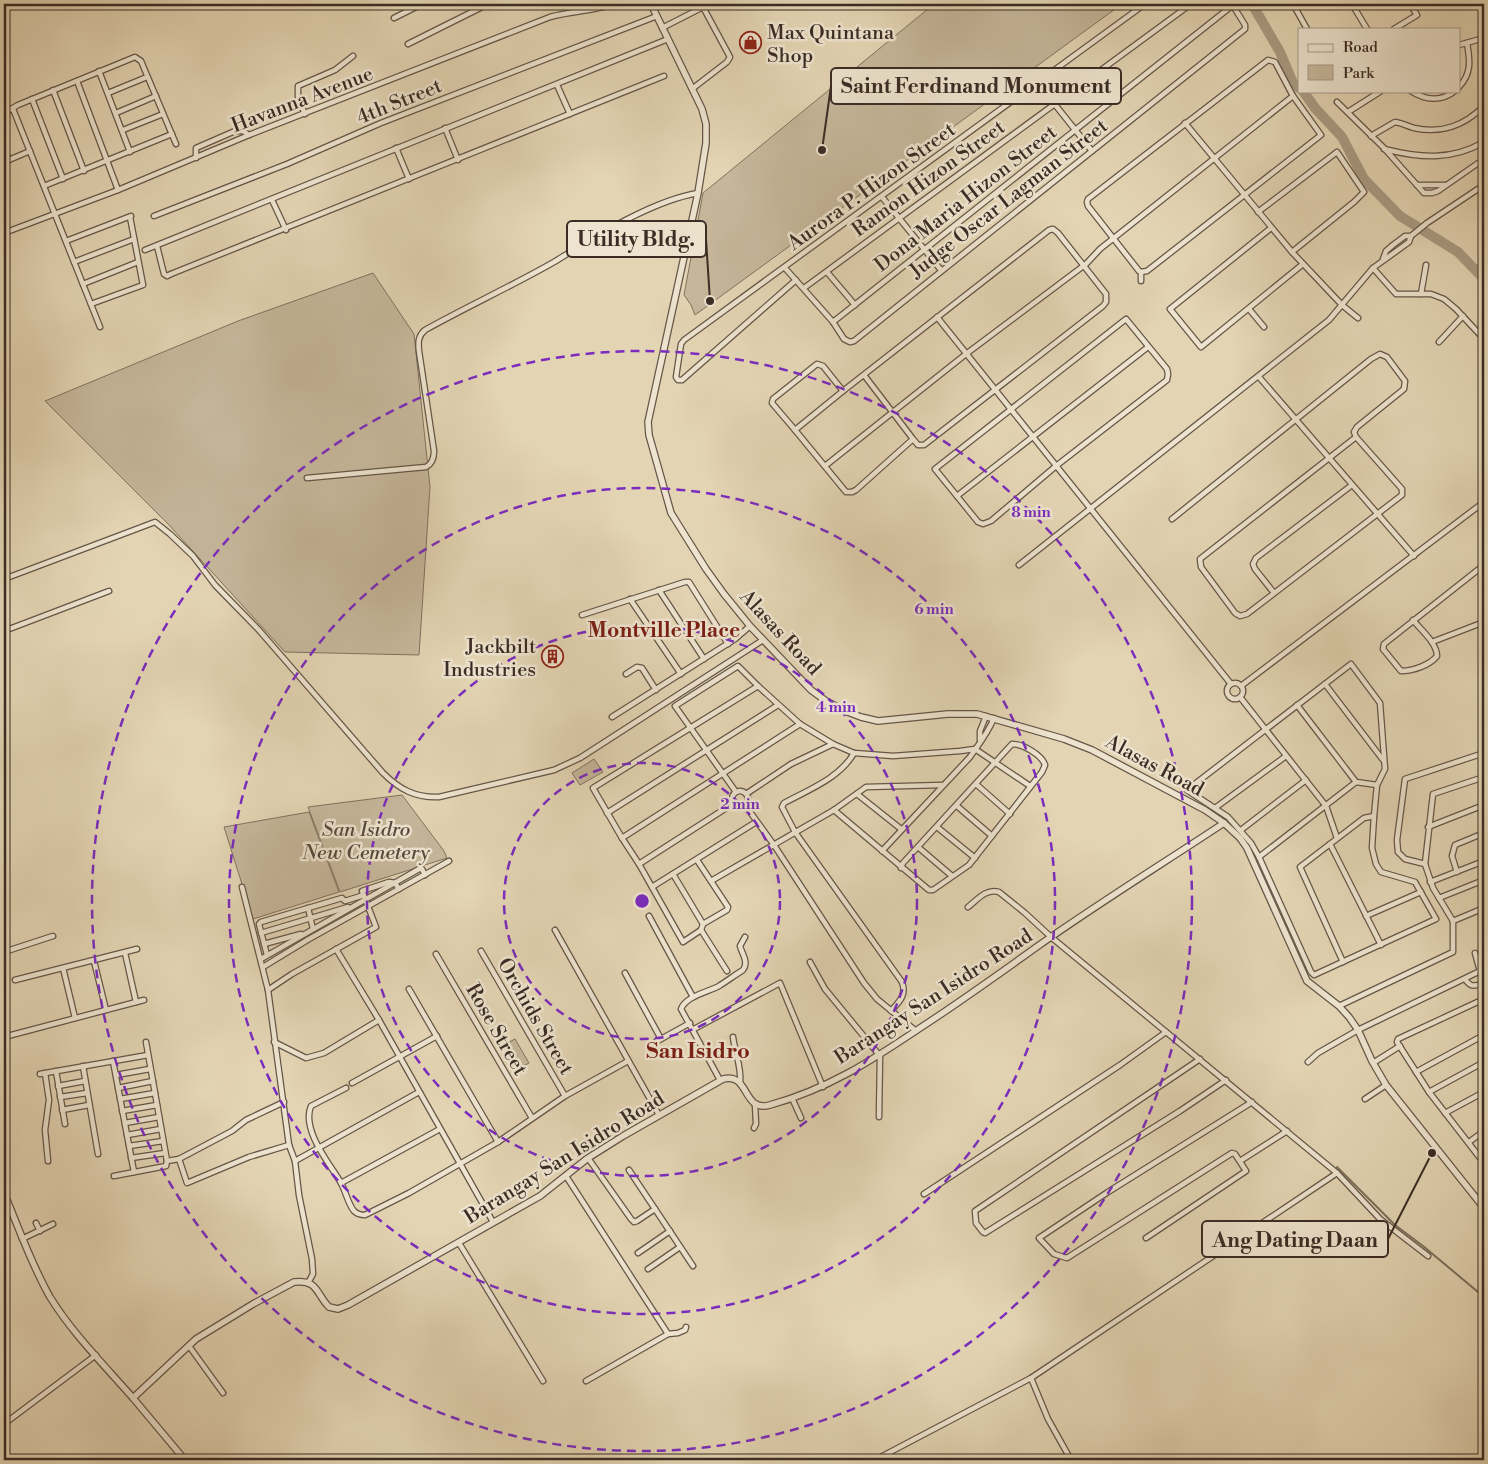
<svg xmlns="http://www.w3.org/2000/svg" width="1488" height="1464" font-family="'Libre Bodoni',serif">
	<rect width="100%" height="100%" fill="#e3d4b3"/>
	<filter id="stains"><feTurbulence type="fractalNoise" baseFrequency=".004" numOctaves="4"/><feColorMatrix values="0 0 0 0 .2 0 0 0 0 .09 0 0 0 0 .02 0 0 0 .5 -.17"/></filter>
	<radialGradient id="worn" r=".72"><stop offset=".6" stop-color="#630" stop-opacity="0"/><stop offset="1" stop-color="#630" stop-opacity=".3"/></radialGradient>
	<!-- green -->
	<g fill="#c6b79b" stroke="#807260">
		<path d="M934 4H1122L695 315 691 305 684 295 703 193Z"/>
		<path d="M373 273 414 334 430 487 419 655 285 652 169 525 45 401 238 321Z"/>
		<path d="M594 759 603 772 580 785 572 773Z"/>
		<path d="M402 795 444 851 447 858 340 892 308 807Z"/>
		<path d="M309 812 339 892 253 919 224 827Z"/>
		<path d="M515 1039 529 1063 516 1070 502 1046Z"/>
	</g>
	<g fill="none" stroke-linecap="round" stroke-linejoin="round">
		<!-- stream -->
		<path stroke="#7e6f5d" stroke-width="2" d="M1337 1167 1395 1225 1423 1246 1484 1297"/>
		<!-- river -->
		<g stroke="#aa9b83" stroke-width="10">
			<path d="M1252 4 1280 52 1293 83 1299 88"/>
			<path d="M1303 91 1315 108 1342 137 1364 179 1400 216 1458 252 1484 279"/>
		</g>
		<defs>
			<g id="minor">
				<path d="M1293 4 1307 29"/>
				<path d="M1352 4 1367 29"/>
				<path d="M394 18 422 4"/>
				<path d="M662 28 709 4"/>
				<path d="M1394 29 1417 15 1410 4"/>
				<path d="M408 44 488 4"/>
				<path d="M1459 45 1484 38"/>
				<path d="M1268 60 1275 62 1293 96 1321 135 1147 271 1141 272 1139 271 1088 206 1087 202 1088 199Z"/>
				<path d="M99 71 130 152"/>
				<path d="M77 81 118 190"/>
				<path d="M1037 82 1092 151"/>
				<path d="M557 85 570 114"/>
				<path d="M1459 87C1472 73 1470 60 1467 43"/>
				<path d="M692 89 727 62 730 57 703 7"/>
				<path d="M53 90 84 171"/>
				<path d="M1411 91C1425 100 1441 102 1455 91"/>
				<path d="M108 93 147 77"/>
				<path d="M32 99 63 179"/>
				<path d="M1337 102 1384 148 1424 193H1432L1438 191 1484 159"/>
				<path d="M13 109 100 327"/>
				<path d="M1348 112 1381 91"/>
				<path d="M4 113 18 105 135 57 141 61 176 144"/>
				<path d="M116 113 156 96"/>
				<path d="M305 114 298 98V86L335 70 353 56"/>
				<path d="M1185 123 1292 252 1342 305 1358 318"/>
				<path d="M445 128 458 160"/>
				<path d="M123 130 163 114"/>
				<path d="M1371 136 1395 122C1402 123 1407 126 1414 128 1442 134 1464 126 1484 106"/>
				<path d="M4 148 9 160"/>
				<path d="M396 148 409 179"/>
				<path d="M1384 149C1420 158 1451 161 1484 142"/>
				<path d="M196 158V148L235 131H243L249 135"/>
				<path d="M4 162 30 151"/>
				<path d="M1417 185H1445"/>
				<path d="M44 186 172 134"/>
				<path d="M882 197 941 270"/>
				<path d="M272 200 286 230"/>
				<path d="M1258 212 1337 152 1364 192 1354 202 1292 252"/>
				<path d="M154 216 287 164 381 123 657 16"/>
				<path d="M1271 228 1170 309 1201 347 1303 264"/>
				<path d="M4 233 118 190 249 135 550 17C572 11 594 11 615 4"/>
				<path d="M66 241 131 216"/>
				<path d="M157 246 164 274 167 276 171 274 664 76"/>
				<path d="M145 250 668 39"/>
				<path d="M1383 259 1386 251 1393 245 1405 236H1411L1427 223 1484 185"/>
				<path d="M74 262 134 239"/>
				<path d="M785 268 833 322 844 339 850 342 854 341 1245 29V25L1232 4"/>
				<path d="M1373 268 1396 294H1431L1444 299 1456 309 1484 339"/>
				<path d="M827 272 855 305"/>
				<path d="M796 280 682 380H678L676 377 681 344 684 340 1145 4"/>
				<path d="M1141 281V272"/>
				<path d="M83 284 138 262"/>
				<path d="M804 288 1191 4"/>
				<path d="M1421 294 1426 265"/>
				<path d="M91 304 143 285 130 217"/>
				<path d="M1249 309 1264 327"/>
				<path d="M937 317 1231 684"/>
				<path d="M1126 319 1167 369 1168 374 1167 380 1056 466 991 521 983 524 978 522 935 469Z"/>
				<path d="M833 322 1233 5"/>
				<path d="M1439 342 1463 316"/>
				<path d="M864 375 913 439 918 445H924L1103 306 1106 302V294L1058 233 1053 229 1049 230 843 391 795 430 846 492H852L856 490 913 439"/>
				<path d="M1259 377 1414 556"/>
				<path d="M795 430 772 403 773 399 817 364 823 366 843 391"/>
				<path d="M825 466 966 354 1086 264 1100 249 1293 96"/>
				<path d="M307 478 426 467C432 464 434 457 434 451L419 351C418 342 418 336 425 330 468 306 512 286 554 262 595 237 651 201 698 193"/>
				<path d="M957 496 1148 347"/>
				<path d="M1172 519 1371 359 1380 354 1387 357 1405 381 1404 389 1357 427 1354 432 1356 437 1402 489V495L1247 614 1240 616 1235 613 1201 567 1200 559 1356 437"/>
				<path d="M1019 565 1329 320 1373 268 1409 242 1411 236"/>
				<path d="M4 579 155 522 170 534 193 556 215 585 258 629 383 773C399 789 415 798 439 797L554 770 580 758 763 640"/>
				<path d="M659 590 704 659"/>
				<path d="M1274 593 1255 569 1253 564 1256 558 1352 485"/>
				<path d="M630 599 681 674"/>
				<path d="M582 615 685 582H689L728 644"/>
				<path d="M1413 620C1421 630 1437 643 1437 656 1430 665 1413 671 1401 671L1383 649 1384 644 1484 565"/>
				<path d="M4 631 109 591"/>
				<path d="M1432 642 1484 622"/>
				<path d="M1351 664 1380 703 1385 769 1377 785 1374 816 1372 848 1376 864 1381 872 1415 882 1436 919 1314 975 1311 972 1259 857 1251 843 1228 817 1187 790Z"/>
				<path d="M626 674 637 667 642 668 656 690"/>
				<circle cx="1235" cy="691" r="8"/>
				<path d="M1325 684 1383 760"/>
				<path d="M1241 686 1484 502"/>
				<path d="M1240 697 1326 806 1337 838"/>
				<path d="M1297 705 1356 782 1377 785"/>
				<path d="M612 717 735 639 750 626"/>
				<path d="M980 740V731L986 716"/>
				<path d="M854 753C840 778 808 790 784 803L782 807 795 832 902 982C907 995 899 1002 891 1011"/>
				<path d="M976 784 1010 814"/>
				<circle cx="740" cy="799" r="8"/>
				<path d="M736 792 675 706 738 666 758 686"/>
				<path d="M746 794 791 764 833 744 854 753 893 756 960 751 975 749 1030 786"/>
				<path d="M857 794 901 829"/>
				<path d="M745 805 774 845 864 983 877 999 916 1031"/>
				<path d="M957 806 992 836"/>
				<path d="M1215 808 1286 756"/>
				<path d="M834 810 929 890H933L969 865 1042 772 1045 765C1042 755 1023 744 1012 744L903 863 901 868"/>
				<path d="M607 813 778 705"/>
				<path d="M937 827 975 858"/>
				<path d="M1428 827 1484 805"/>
				<path d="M1241 830 1306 780"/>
				<path d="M622 838 800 724"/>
				<path d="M1330 844 1381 945"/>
				<path d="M918 847 952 876"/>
				<path d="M882 851 970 757C979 744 988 733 994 718"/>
				<path d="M1259 857 1356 782"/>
				<path d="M697 860 728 907 727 910 703 924"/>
				<path d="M639 864 734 803"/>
				<path d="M1425 864 1405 859 1398 852 1397 840 1405 779 1484 753"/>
				<path d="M1457 872 1452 856 1455 845 1484 833"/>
				<path d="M673 874 703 924 701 930 727 971"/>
				<path d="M711 881 834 810 866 787 943 785"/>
				<path d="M1430 882 1484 861"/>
				<path d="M242 887 268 990 289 1145 295 1161 299 1195 312 1259 313 1274 308 1283"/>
				<path d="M652 887 756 822"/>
				<path d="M1439 898 1484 880"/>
				<path d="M968 907C977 900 986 888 999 892L1025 913 1051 937 1337 1173 1380 1219 1428 1256"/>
				<path d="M308 908 313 929"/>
				<path d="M649 916 693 997"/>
				<path d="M1366 916 1421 892"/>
				<path d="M1453 921 1433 888 1425 864 1433 794 1484 777"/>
				<path d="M555 930 659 1115"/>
				<path d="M701 930 683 942 639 864 622 838 593 788 758 686 800 724 833 744"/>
				<path d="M261 933 348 907"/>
				<path d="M264 944 301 934"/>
				<path d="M336 949 379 1020 493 1222"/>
				<path d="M481 951 565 1096"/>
				<path d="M4 952 53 936"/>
				<path d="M125 953 136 1002"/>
				<path d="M436 954 532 1118"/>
				<path d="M267 955 259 924 261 922 342 898 345 901 364 895"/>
				<path d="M261 959 419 869H422L425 875"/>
				<path d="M94 961 106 1010"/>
				<path d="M810 962 825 989 880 1056 879 1117"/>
				<path d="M1343 962 1300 867 1364 818 1374 816"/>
				<path d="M263 967 309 939 449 861"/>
				<path d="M63 968 75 1018"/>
				<path d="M625 973 661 1039"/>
				<path d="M1465 979C1471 988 1474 986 1484 983"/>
				<path d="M15 980 137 949"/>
				<path d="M409 989 498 1142"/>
				<path d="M268 990 292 974 376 927 362 891 389 882 395 883 399 889"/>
				<path d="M1484 999 1398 1039 1397 1042 1429 1092 1484 1163"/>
				<path d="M1339 1006 1453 952V921L1484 908"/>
				<path d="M694 1029 780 983 823 1087"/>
				<path d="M4 1037 144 1000"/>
				<path d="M733 1037C735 1053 742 1068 740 1083"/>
				<path d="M274 1042 306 1058 324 1053 379 1020"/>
				<path d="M652 1044 690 1023"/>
				<path d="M1200 1059 975 1211 976 1223 983 1232 985 1233 1180 1111 1226 1080"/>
				<path d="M113 1061 134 1172"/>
				<path d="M1308 1062 1318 1053 1358 1030 1476 973 1480 971 1475 953"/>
				<path d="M1373 1063 1400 1046"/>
				<path d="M83 1066 98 1154"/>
				<path d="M56 1071 65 1124"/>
				<path d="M1416 1072 1484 1035"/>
				<path d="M45 1073 49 1100 45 1130 48 1161"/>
				<path d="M40 1074 148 1055"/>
				<path d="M116 1075 150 1069"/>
				<path d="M720 1080 681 1009C686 996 708 992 719 986 727 981 735 975 743 970 749 962 742 954 740 946L745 937"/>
				<path d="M352 1083 437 1036"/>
				<path d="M58 1086 85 1081"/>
				<path d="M118 1088 153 1081"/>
				<path d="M346 1088 311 1106C301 1130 330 1164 341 1183 346 1192 348 1204 354 1211 357 1214 361 1215 365 1215L409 1193 498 1142 565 1096 628 1061"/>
				<path d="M1429 1092 1484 1062"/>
				<path d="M60 1097 87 1093"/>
				<path d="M792 1098 801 1118"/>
				<path d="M120 1099 155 1093"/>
				<path d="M1365 1099 1386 1085"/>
				<path d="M62 1110 89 1105"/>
				<path d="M122 1111 157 1105"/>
				<path d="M1445 1113 1484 1092"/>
				<path d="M125 1123 159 1117"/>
				<path d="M754 1128 756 1124 755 1105"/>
				<path d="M127 1135 161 1129"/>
				<path d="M1469 1142 1484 1131"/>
				<path d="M129 1146 163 1141"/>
				<path d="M131 1158 165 1153"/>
				<path d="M588 1158 631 1219 634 1222 637 1221 655 1209"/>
				<path d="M179 1159 187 1183 249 1157 289 1145"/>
				<path d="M167 1161 179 1159 232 1131 246 1120 284 1102"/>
				<path d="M295 1161 419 1092"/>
				<path d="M1240 1161 1287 1131"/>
				<path d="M629 1170 693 1266"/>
				<path d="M114 1176 166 1166 167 1161 146 1042"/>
				<path d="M566 1176 668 1334"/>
				<path d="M341 1183 440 1129"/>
				<path d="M924 1194 1120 1065 1166 1032"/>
				<path d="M36 1223 40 1231"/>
				<path d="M1146 1238 1246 1171 1235 1154 1232 1153 1067 1258 1054 1254 1039 1238 1108 1192 1252 1102"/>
				<path d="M22 1239 53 1224"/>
				<path d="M459 1243 543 1381"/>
				<path d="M638 1253 670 1231"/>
				<path d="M648 1269 680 1247"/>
				<path d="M189 1346 223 1393"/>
				<path d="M1031 1378 1048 1419 1071 1460"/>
				<path d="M586 1381 668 1334 678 1333 685 1330 686 1327"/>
				<path d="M4 1424 96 1355"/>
				<path d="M875 1460 1031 1378 1337 1173"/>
			</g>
			<g id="tertiary">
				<path d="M651 4 702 109 706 124V143L698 193 648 422 649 435 671 513 706 569 724 594 750 626 811 690 826 701 845 711 861 717 878 721 948 714H977L1064 739 1092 750 1205 810 1224 823 1240 838 1247 848 1307 981 1339 1006 1349 1017 1358 1030 1372 1061 1386 1085 1484 1208"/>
				<path d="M4 1193C19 1228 31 1264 50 1297 72 1333 105 1366 133 1398L196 1339 253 1304 294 1282C318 1279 316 1294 329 1307L338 1309 348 1305 540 1196 588 1158 623 1136 723 1079C750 1072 742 1113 770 1105 828 1089 871 1061 920 1028 960 1002 999 974 1038 946 1099 903 1162 864 1224 823"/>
				<path d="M133 1398 185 1460"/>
			</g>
		</defs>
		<!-- minor casing -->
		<use href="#minor" stroke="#655648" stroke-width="7"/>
		<!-- tertiary casing -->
		<use href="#tertiary" stroke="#655648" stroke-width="8"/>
		<!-- minor -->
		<use href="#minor" stroke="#ede3ce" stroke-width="4.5"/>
		<!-- tertiary -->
		<use href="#tertiary" stroke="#ede3ce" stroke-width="5.5"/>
	</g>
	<!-- distance rings -->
	<g fill="none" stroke="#7b2cbf" stroke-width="2.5" stroke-dasharray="9 6">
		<circle cx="642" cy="901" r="138"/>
		<circle cx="642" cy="901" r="275"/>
		<circle cx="642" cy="901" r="413"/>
		<circle cx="642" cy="901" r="550"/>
	</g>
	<!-- icons -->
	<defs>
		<symbol id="shop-ring" viewBox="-11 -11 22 22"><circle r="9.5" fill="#ede3ce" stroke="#8f2418" stroke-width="1.5"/><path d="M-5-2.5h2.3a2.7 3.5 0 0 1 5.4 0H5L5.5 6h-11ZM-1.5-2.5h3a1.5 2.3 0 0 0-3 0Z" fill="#8f2418"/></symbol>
		<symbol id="building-ring" viewBox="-11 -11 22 22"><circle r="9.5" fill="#ede3ce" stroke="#8f2418" stroke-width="1.5"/><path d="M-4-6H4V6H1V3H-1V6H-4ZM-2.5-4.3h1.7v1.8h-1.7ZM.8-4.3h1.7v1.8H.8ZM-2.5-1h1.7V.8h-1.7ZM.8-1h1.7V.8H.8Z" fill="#8f2418"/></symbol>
	</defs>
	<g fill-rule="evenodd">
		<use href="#shop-ring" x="738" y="30" width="25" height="25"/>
		<use href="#building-ring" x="540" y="644" width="25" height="25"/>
	</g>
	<g text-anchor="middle" stroke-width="5" stroke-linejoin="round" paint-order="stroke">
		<!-- poi labels -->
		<g font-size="20" fill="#3b2c25" stroke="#ede3ce" text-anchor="start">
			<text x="767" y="39">Max Quintana<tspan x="767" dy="23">Shop</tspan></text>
			<text x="536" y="653" text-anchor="end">Jackbilt<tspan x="536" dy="23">Industries</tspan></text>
		</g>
		<!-- street labels -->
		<g font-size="20" fill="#3b2c25" stroke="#ede3ce">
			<text transform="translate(302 99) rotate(-21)" y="7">Havanna Avenue</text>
			<text transform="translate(399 101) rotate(-22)" y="7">4th Street</text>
			<text transform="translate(928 178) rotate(-36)" y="7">Ramon Hizon Street</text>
			<text transform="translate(871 186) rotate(-36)" y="7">Aurora P. Hizon Street</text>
			<text transform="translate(965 198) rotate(-38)" y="7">Dona Maria Hizon Street</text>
			<text transform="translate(1008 198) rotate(-38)" y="7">Judge Oscar Lagman Street</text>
			<text transform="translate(781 632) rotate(47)" y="7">Alasas Road</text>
			<text transform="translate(1155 765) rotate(28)" y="7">Alasas Road</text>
			<text transform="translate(933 996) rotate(-33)" y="7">Barangay San Isidro Road</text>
			<text transform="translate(536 1016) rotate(60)" y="7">Orchids Street</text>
			<text transform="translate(497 1029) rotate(60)" y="7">Rose Street</text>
			<text transform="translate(564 1157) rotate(-32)" y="7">Barangay San Isidro Road</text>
		</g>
		<!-- park labels -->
		<g font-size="20" font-style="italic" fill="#57483d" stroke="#ede3ce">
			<text x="366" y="836">San Isidro<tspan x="366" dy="23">New Cemetery</tspan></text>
		</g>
		<!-- neighbourhood labels -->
		<g font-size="21" font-weight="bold" fill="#7a1f14" stroke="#ede3ce">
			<text x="664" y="637">Montville Place</text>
		</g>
		<!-- quarter labels -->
		<g font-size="22" font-weight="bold" fill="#7a1f14" stroke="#ede3ce">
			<text x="698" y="1058">San Isidro</text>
		</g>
	</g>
	<circle cx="642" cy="901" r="8" fill="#7b2cbf" stroke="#ede3ce" stroke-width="2.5"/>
	<g font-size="15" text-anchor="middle" font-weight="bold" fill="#7b2cbf" stroke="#ede3ce" stroke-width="5" stroke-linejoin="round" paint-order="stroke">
		<text x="1031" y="517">8 min</text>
		<text x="934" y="614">6 min</text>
		<text x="836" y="712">4 min</text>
		<text x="740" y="809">2 min</text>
	</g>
	<!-- callouts -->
	<path fill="none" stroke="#3b2c25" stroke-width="2" d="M822 150L831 86M710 301L706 239M1432 1153L1388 1239"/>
	<g fill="#3b2c25" stroke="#ede3ce" stroke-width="2">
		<circle cx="822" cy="150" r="5"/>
		<circle cx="710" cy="301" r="5"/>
		<circle cx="1432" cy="1153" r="5"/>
	</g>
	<g fill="#ede3ce" stroke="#3b2c25" stroke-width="2">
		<rect x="831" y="68" width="290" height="36" rx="5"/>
		<rect x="567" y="221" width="139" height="36" rx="5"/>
		<rect x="1202" y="1221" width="186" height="36" rx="5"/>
	</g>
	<g font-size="21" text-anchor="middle" font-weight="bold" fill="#3b2c25">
		<text x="976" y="93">Saint Ferdinand Monument</text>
		<text x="636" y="246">Utility Bldg.</text>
		<text x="1295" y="1247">Ang Dating Daan</text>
	</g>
	<!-- margin -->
	<rect width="1488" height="1464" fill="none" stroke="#e3d4b3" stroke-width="20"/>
	<rect x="5" y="5" width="1478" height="1454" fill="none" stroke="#3b2c25" stroke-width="2.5"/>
	<rect x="10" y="10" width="1468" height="1444" fill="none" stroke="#3b2c25"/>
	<!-- legend -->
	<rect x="1298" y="28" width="162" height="65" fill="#ede3ce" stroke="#a69a8a"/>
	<rect x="1308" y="44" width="25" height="8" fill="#ede3ce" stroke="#a69a8a"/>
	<text x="1343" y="52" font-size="15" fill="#3b2c25">Road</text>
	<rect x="1308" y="65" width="25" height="15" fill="#c6b79b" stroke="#a69a8a"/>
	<text x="1343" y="78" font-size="15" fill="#3b2c25">Park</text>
	<rect width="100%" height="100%" filter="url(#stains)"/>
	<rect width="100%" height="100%" fill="url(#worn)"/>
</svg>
